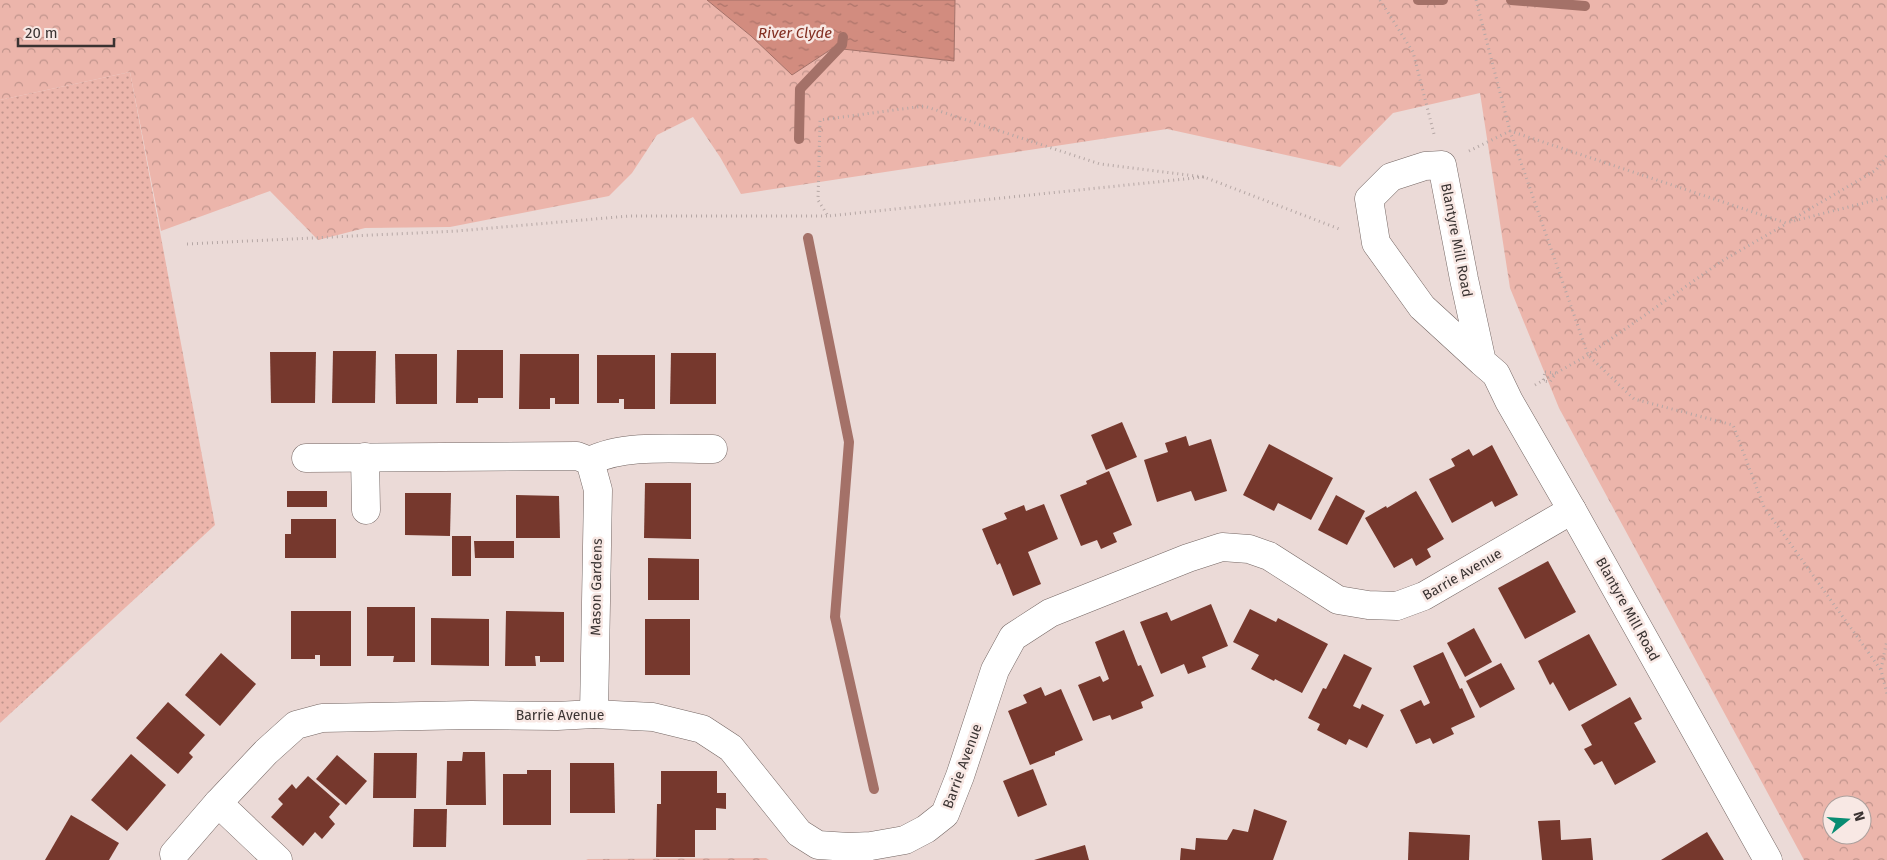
<svg xmlns="http://www.w3.org/2000/svg" width="1887" height="860" font-family="'Fira Sans',sans-serif">
	<defs>
		<pattern id="grass-dots" width="8" height="8" patternUnits="userSpaceOnUse" patternTransform="scale(1.25)"><rect width="8" height="8" fill="#ecb5ab"/><path d="M2 2h.1M6 6h.1" fill="none" stroke="#c0948c" stroke-width="1.8" stroke-linecap="round"/></pattern>
		<pattern id="forest-crowns" width="20" height="18" patternUnits="userSpaceOnUse" patternTransform="scale(1.25)"><rect width="20" height="18" fill="#ecb5ab"/><path d="M2 6a3 3 0 1 1 6 0M12 15a3 3 0 1 1 6 0" fill="none" stroke="#c0948c"/></pattern>
		<pattern id="water-ripples" width="26" height="14" patternUnits="userSpaceOnUse" patternTransform="scale(1.25)"><rect width="26" height="14" fill="#d28c7f"/><path d="M2 4q2-2 4 0t4 0M15 11q2-2 4 0t4 0" fill="none" stroke="#ab7369"/></pattern>
	</defs>
	<rect width="100%" height="100%" fill="#ebdad7"/>
	<!-- grass -->
	<path fill="url(#grass-dots)" d="M130 72 215 525 0 723V100Z"/>
	<!-- forest -->
	<g fill="url(#forest-crowns)" fill-rule="evenodd">
		<path d="M0 0H707L751 36 792 75 833 48 954 61 955 0H1887V860H1804L1559 408 1510 288 1480 93 1393 113 1340 167 1167 129 741 194 720 157 693 117 657 135 632 173 609 196 450 227 365 228 318 240 270 191 161 231 130 72 0 100ZM1832 805H1862V835H1832Z"/>
		<path d="M766 858 769 860H586L588 859Z"/>
	</g>
	<!-- water -->
	<path fill="url(#water-ripples)" stroke="#a47168" d="M707 0H955L954 61 833 48 792 75 751 36Z"/>
	<g fill="none" stroke-linecap="round" stroke-linejoin="round">
		<!-- stream -->
		<g stroke="#a47168" stroke-width="10">
			<path d="M1418 0H1443"/>
			<path d="M1511 0 1585 6"/>
			<path d="M799 139 800 89 842 45 843 37"/>
			<path d="M808 238 849 442 835 617 874 789"/>
		</g>
	</g>
	<!-- building -->
	<g fill="#76382d">
		<path d="M457 350H503V398H478V403H456Z"/>
		<path d="M333 351H376L375 403H332Z"/>
		<path d="M270 352H316L315 403H271Z"/>
		<path d="M671 353H716V404H670Z"/>
		<path d="M395 354H437V404H396Z"/>
		<path d="M520 354H579V404H555V398H550V409H519Z"/>
		<path d="M597 355H655V409H624V399H619V403H597Z"/>
		<path d="M1122 422 1137 457 1106 470 1091 435Z"/>
		<path d="M1186 436 1189 446 1211 439 1227 491 1195 501 1191 491 1157 502 1144 460 1168 452 1165 443Z"/>
		<path d="M1269 444 1333 478 1311 520 1278 503 1274 511 1243 495Z"/>
		<path d="M1492 445 1518 495 1495 507 1492 501 1452 523 1429 479 1455 466 1451 459 1469 449 1473 456Z"/>
		<path d="M1109 471 1132 525 1113 533 1117 542 1101 549 1097 540 1081 546 1060 495 1087 484 1086 481Z"/>
		<path d="M645 483H691V539L644 538Z"/>
		<rect x="287" y="491" width="40" height="16"/>
		<path d="M1416 491 1444 539 1427 549 1431 557 1416 566 1412 558 1394 568 1365 518 1386 506 1387 508Z"/>
		<path d="M405 493H451L450 536 405 535Z"/>
		<path d="M516 495 559 496 560 538H516Z"/>
		<path d="M1336 495 1365 511 1347 545 1318 530Z"/>
		<path d="M1044 504 1058 539 1028 552 1041 584 1013 596 1000 563 997 565 982 529 1007 519 1004 513 1024 505 1026 511Z"/>
		<path d="M291 519H336V558H285V534H291Z"/>
		<rect x="452" y="536" width="19" height="40"/>
		<path d="M474 541H514V558H475Z"/>
		<path d="M648 558 699 559V600H648Z"/>
		<path d="M1548 561 1576 612 1525 639 1498 588Z"/>
		<path d="M1211 604 1228 646 1202 657 1206 667 1188 674 1184 664 1161 674 1140 622 1167 612 1171 621Z"/>
		<path d="M367 607H415V662H393L394 656H367Z"/>
		<path d="M1250 609 1276 622 1278 618 1328 644 1302 693 1275 679 1274 681 1251 669 1259 655 1233 642Z"/>
		<path d="M291 611H351V666H320V655H315V659H291Z"/>
		<path d="M506 611 564 612V662H540V656H535L536 666H505Z"/>
		<path d="M431 618 489 619V666L431 665Z"/>
		<rect x="645" y="619" width="45" height="56"/>
		<path d="M1474 628 1492 662 1465 677 1447 643Z"/>
		<path d="M1124 630 1138 666 1141 665 1154 696 1141 702 1143 708 1112 720 1110 715 1093 721 1078 685 1100 676 1103 682 1109 679 1095 642Z"/>
		<path d="M1589 634 1617 685 1569 711 1553 682 1550 685 1538 661Z"/>
		<path d="M1443 652 1460 689 1462 688 1475 717 1451 728 1454 734 1433 744 1430 738 1416 744 1400 710 1421 700 1424 706 1430 703 1413 666Z"/>
		<path d="M221 653 256 684 220 726 185 695Z"/>
		<path d="M1344 654 1372 668 1353 706 1360 709 1362 704 1384 715 1367 748 1349 739 1346 745 1317 730 1320 724 1308 718 1323 688 1326 689Z"/>
		<path d="M1501 663 1515 689 1480 708 1466 681Z"/>
		<path d="M1041 687 1045 696 1061 689 1083 740 1055 752V755L1030 765 1008 711 1027 703 1023 695Z"/>
		<path d="M1630 697 1642 719 1634 723 1656 762 1615 785 1602 761 1594 765 1584 749 1592 745 1581 725Z"/>
		<path d="M168 702 205 735 189 753 193 757 178 774 136 738Z"/>
		<path d="M463 752H485L486 805H446L447 761H462Z"/>
		<path d="M374 753H417L416 798H373Z"/>
		<path d="M131 754 166 785 127 831 91 800Z"/>
		<path d="M337 755 367 781 346 805 316 779Z"/>
		<path d="M570 763H614L615 813H570Z"/>
		<path d="M1033 769 1047 805 1018 817 1003 781Z"/>
		<path d="M527 770H551V825H503V774H527Z"/>
		<path d="M661 771H717V793H726V809L716 808V830H695V857H656L657 804H661Z"/>
		<path d="M308 776 340 804 329 817 335 824 322 839 315 832 303 846 271 817 283 804 278 799 292 784 296 789Z"/>
		<path d="M414 809H447L446 847H413Z"/>
		<path d="M1254 809 1287 821 1273 860H1180L1181 848 1195 850 1196 838 1227 840 1233 829 1248 832Z"/>
		<path d="M71 815 119 843 109 860H45Z"/>
		<path d="M1560 820 1561 840 1591 838 1593 860H1542L1538 821Z"/>
		<path d="M1409 832 1470 835 1469 860H1408Z"/>
		<path d="M1707 832 1724 860H1661Z"/>
		<path d="M1085 845 1089 860H1034Z"/>
	</g>
	<g fill="none" stroke-linecap="round" stroke-linejoin="round">
		<defs>
			<g id="minor">
				<path d="M1482 362 1422 307 1376 243 1369 199 1391 177 1425 166 1442 165 1464 279 1482 362 1496 374 1509 401 1572 510 1768 860"/>
				<path d="M365 457 366 510"/>
				<path d="M306 458 577 456 590 461 598 490 594 714"/>
				<path d="M590 461C624 444 676 449 713 449"/>
				<path d="M218 803 278 860"/>
				<path d="M174 854 218 803 266 752 296 725 322 718 471 715 557 716 594 714 653 717 702 729 731 748 799 833 818 845 849 847 871 846 905 840 926 829 945 814 960 776 995 670 1013 637 1050 613 1188 558 1222 547 1249 549 1269 556 1338 600 1368 605 1397 606 1424 596 1572 510"/>
			</g>
		</defs>
		<!-- minor casing -->
		<use href="#minor" stroke="#746663" stroke-width="29"/>
		<!-- path -->
		<g stroke="#b5a7a5" stroke-width="3" stroke-dasharray="1 4" stroke-linecap="butt">
			<path d="M1380 0 1413 52 1434 134"/>
			<path d="M1476 0 1510 131 1588 355 1634 399 1733 425 1764 507 1881 670 1887 694"/>
			<path d="M1469 151 1510 131 1786 223 1887 197"/>
			<path d="M1204 177 828 216 818 200 820 120 924 106 1100 164 1204 177 1342 230"/>
			<path d="M1791 220 1876 170 1887 155"/>
			<path d="M187 244 457 231 629 216H827"/>
			<path d="M1545 372 1556 373 1550 382 1543 381Z"/>
			<path d="M1535 385 1588 355 1722 261 1786 224"/>
			<path d="M1881 669 1887 640"/>
		</g>
		<!-- minor -->
		<use href="#minor" stroke="#fff" stroke-width="28"/>
	</g>
	<g text-anchor="middle" stroke-width="5" stroke-linejoin="round" paint-order="stroke">
		<!-- street labels -->
		<g font-size="14" fill="#3a3332" stroke="#f8e8e4">
			<text transform="translate(1457 240) rotate(79)" y="5">Blantyre Mill Road</text>
			<text transform="translate(1462 574) rotate(-30)" y="5">Barrie Avenue</text>
			<text transform="translate(596 587) rotate(-89)" y="5">Mason Gardens</text>
			<text transform="translate(1628 609) rotate(61)" y="5">Blantyre Mill Road</text>
			<text x="560" y="720">Barrie Avenue</text>
			<text transform="translate(962 766) rotate(-70)" y="5">Barrie Avenue</text>
		</g>
		<!-- water labels -->
		<g font-size="15" font-style="italic" fill="#822e21" stroke="#f8e8e4">
			<text x="795" y="38">River Clyde</text>
		</g>
	</g>
	<!-- north arrow -->
	<g transform="translate(1847 820) rotate(73)"><circle r="24" fill="#f8e8e4" stroke="#aca09d"/>
	<path d="M0-4L9 19L0 12L-9 19Z" fill="#088c72"/>
	<text y="-8" font-size="14" font-weight="bold" text-anchor="middle" fill="#3a3332">N</text>
	</g>
	<!-- scale -->
	<path d="M18 38v8h96v-8" fill="none" stroke="#3a3332" stroke-width="2.5"/>
	<text x="25" y="38" font-size="15" fill="#3a3332" stroke="#f8e8e4" stroke-width="4" paint-order="stroke">20 m</text>
</svg>
